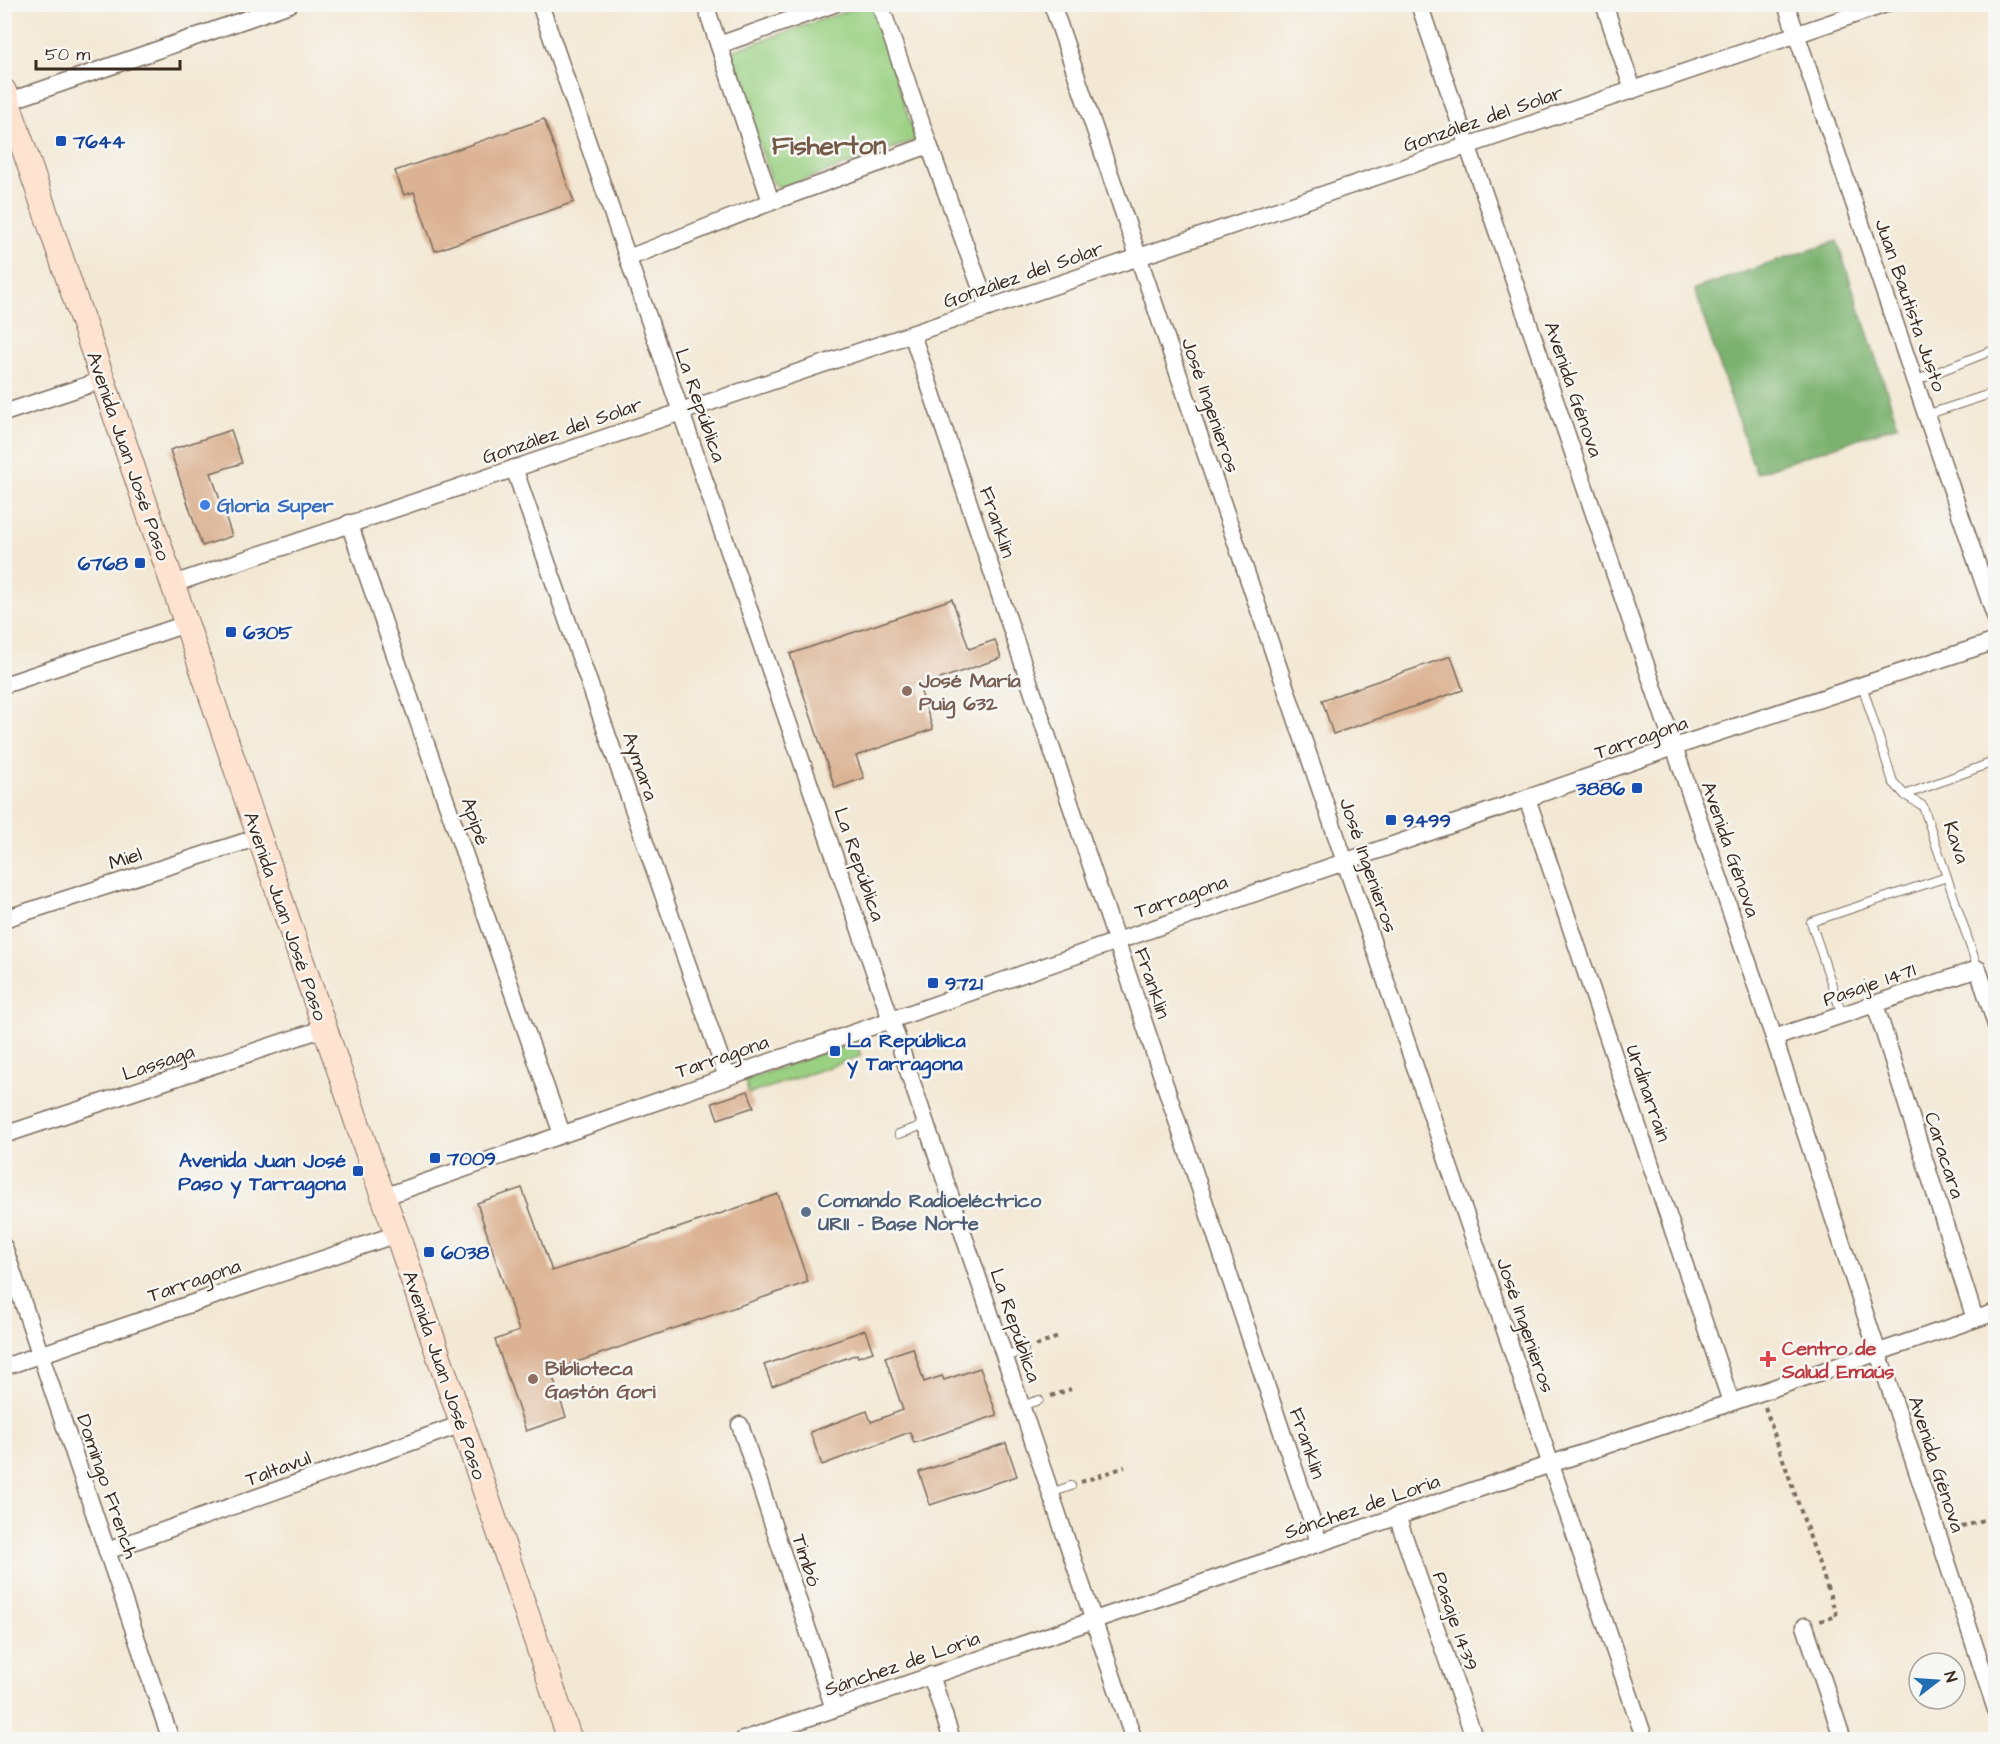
<svg xmlns="http://www.w3.org/2000/svg" width="2000" height="1744" font-family="'Architects Daughter',sans-serif">
	<rect width="100%" height="100%" fill="#f6f6f2"/>
	<filter id="ink" filterUnits="userSpaceOnUse"><feTurbulence type="fractalNoise" baseFrequency=".0167" numOctaves="2"/><feDisplacementMap in="SourceGraphic" scale="12" xChannelSelector="R" yChannelSelector="G"/><feConvolveMatrix kernelMatrix="1 2 1 2 8 2 1 2 1" color-interpolation-filters="sRGB"/></filter>
	<filter id="wash" filterUnits="userSpaceOnUse"><feTurbulence type="fractalNoise" baseFrequency=".008" numOctaves="4" result="noise"/><feDisplacementMap in="SourceGraphic" scale="24" xChannelSelector="R" yChannelSelector="G"/><feGaussianBlur stdDeviation="1.35" result="paint"/><feColorMatrix in="noise" values="0 0 0 0 0 0 0 0 0 0 0 0 0 0 0 0 0 1.4 0 .05"/><feComposite in="paint" operator="in"/></filter>
	<g filter="url(#wash)">
		<rect width="100%" height="100%" fill="#f3e8d4"/>
		<!-- green -->
		<g fill="#9ad082" stroke="#6a7d50" stroke-width="1.5">
			<path d="M864 5H871L916 140 781 188 772 183 729 52Z"/>
			<path d="M856 1041 861 1056 749 1094 745 1080Z"/>
		</g>
		<!-- forest -->
		<path fill="#7bb270" stroke="#5b6e47" stroke-width="1.5" d="M1837 241 1898 425 1756 473 1694 289Z"/>
		<g id="blocks">
			<!-- building -->
			<g fill="#dbb293">
				<path d="M544 119 574 202 435 251 414 192 404 195 395 171Z"/>
				<path d="M231 430 242 463 211 473 232 536 202 546 170 450Z"/>
				<path d="M952 599 969 649 995 640 1001 658 919 686 933 729 856 756 864 778 835 788 790 654Z"/>
				<path d="M1451 656 1463 690 1333 734 1322 700Z"/>
				<path d="M748 1091 754 1107 718 1119 712 1103Z"/>
				<path d="M522 1188 552 1271 778 1194 808 1282 551 1371 566 1417 526 1431 495 1340 519 1331 477 1203Z"/>
				<path d="M865 1330 873 1352 858 1357 857 1354 772 1386 764 1365Z"/>
				<path d="M913 1348 924 1382 942 1376 944 1380 980 1368 997 1415 914 1443 910 1432 822 1465 810 1432 867 1411 871 1422 903 1410 885 1357Z"/>
				<path d="M1006 1443 1017 1476 930 1505 919 1472Z"/>
			</g>
		</g>
	</g>
	<g filter="url(#ink)">
		<use href="#blocks" fill-opacity="0" stroke="#7b6c5e" stroke-width="1.5"/>
		<g fill="none" stroke-linecap="round" stroke-linejoin="round">
			<defs>
				<g id="lane">
					<path d="M1915 381 1996 349"/>
					<path d="M1926 415 1996 392"/>
					<path d="M1862 685 1893 782 1905 795 1923 806 1978 969"/>
					<path d="M1905 795 1996 761"/>
					<path d="M1842 1015 1811 922 1947 877"/>
					<path d="M899 1134 926 1124"/>
					<path d="M1005 1357 1024 1350"/>
					<path d="M1021 1406 1039 1400"/>
					<path d="M1051 1493 1071 1486"/>
				</g>
				<g id="street">
					<path d="M540 4 891 1020 1134 1740"/>
					<path d="M705 4 771 202"/>
					<path d="M880 4 929 145"/>
					<path d="M1052 4 1645 1740"/>
					<path d="M1419 4 1774 1038 1996 1710"/>
					<path d="M1604 4 1633 90"/>
					<path d="M1786 4 1996 619"/>
					<path d="M719 45 834 4"/>
					<path d="M4 103 290 4"/>
					<path d="M628 258 771 202 929 145 988 308"/>
					<path d="M912 334 1319 1542"/>
					<path d="M4 413 103 380"/>
					<path d="M514 468 727 1077"/>
					<path d="M349 523 562 1134"/>
					<path d="M173 584 1886 4"/>
					<path d="M4 685 186 624"/>
					<path d="M1527 798 1731 1402"/>
					<path d="M4 919 259 837"/>
					<path d="M1875 1004 1975 1319"/>
					<path d="M1774 1038 1978 969 1996 1025"/>
					<path d="M4 1135 325 1028"/>
					<path d="M383 1197 1674 747 1996 641"/>
					<path d="M4 1247 171 1740"/>
					<path d="M4 1367 397 1234"/>
					<path d="M740 1425 834 1709"/>
					<path d="M1397 1516 1475 1740"/>
					<path d="M107 1551 462 1424"/>
					<path d="M1805 1626 1843 1740"/>
					<path d="M931 1675 952 1740"/>
					<path d="M743 1740 1996 1312"/>
				</g>
				<path id="secondary" d="M4 91 372 1166 397 1234 570 1740"/>
			</defs>
			<!-- lane casing -->
			<use href="#lane" stroke="#7b6c5e" stroke-width="10"/>
			<!-- street casing -->
			<use href="#street" stroke="#7b6c5e" stroke-width="19"/>
			<!-- secondary casing -->
			<use href="#secondary" stroke="#7b6c5e" stroke-width="26"/>
			<!-- path -->
			<g stroke="#7b6c5e" stroke-width="4" stroke-dasharray="4.5 4.5" stroke-linecap="butt">
				<path d="M1036 1346 1058 1337"/>
				<path d="M1051 1396 1071 1389"/>
				<path d="M1765 1407 1837 1616 1820 1621"/>
				<path d="M1081 1482 1125 1467"/>
				<path d="M1953 1530 1996 1516"/>
			</g>
			<!-- lane -->
			<use href="#lane" stroke="#fff" stroke-width="8"/>
			<!-- street -->
			<use href="#street" stroke="#fff" stroke-width="16"/>
			<!-- secondary -->
			<use href="#secondary" stroke="#fee3d1" stroke-width="24"/>
		</g>
	</g>
	<!-- markers -->
	<g fill="#1a4fb4" stroke="#f6f6f2" stroke-width="2">
		<rect x="55" y="135" width="12" height="12" rx="3"/>
		<rect x="134" y="557" width="12" height="12" rx="3"/>
		<rect x="225" y="626" width="12" height="12" rx="3"/>
		<rect x="1631" y="782" width="12" height="12" rx="3"/>
		<rect x="1385" y="814" width="12" height="12" rx="3"/>
		<rect x="927" y="977" width="12" height="12" rx="3"/>
		<rect x="829" y="1045" width="12" height="12" rx="3"/>
		<rect x="429" y="1152" width="12" height="12" rx="3"/>
		<rect x="352" y="1165" width="12" height="12" rx="3"/>
		<rect x="423" y="1246" width="12" height="12" rx="3"/>
	</g>
	<circle fill="#3f7fe0" stroke="#f6f6f2" stroke-width="2" cx="205" cy="505" r="6"/>
	<g fill="#8d6e63" stroke="#f6f6f2" stroke-width="2">
		<circle cx="907" cy="691" r="6"/>
		<circle cx="533" cy="1379" r="6"/>
	</g>
	<circle fill="#5c6f8a" stroke="#f6f6f2" stroke-width="2" cx="806" cy="1212" r="6"/>
	<path fill="#e0444e" stroke="#f6f6f2" stroke-width="2" d="M1765 1350h6v6h6v6h-6v6h-6v-6h-6v-6h6z"/>
	<g text-anchor="middle" stroke-width="5" stroke-linejoin="round" paint-order="stroke">
		<!-- street labels -->
		<g font-size="20" fill="#3b2a1e" stroke="#f6f6f2">
			<text transform="translate(1483 118) rotate(-19)" y="7">González del Solar</text>
			<text transform="translate(1023 274) rotate(-19)" y="7">González del Solar</text>
			<text transform="translate(1911 305) rotate(71)" y="7">Juan Bautista Justo</text>
			<text transform="translate(1574 389) rotate(71)" y="7">Avenida Génova</text>
			<text transform="translate(701 405) rotate(71)" y="7">La República</text>
			<text transform="translate(1211 405) rotate(71)" y="7">José Ingenieros</text>
			<text transform="translate(562 430) rotate(-19)" y="7">González del Solar</text>
			<text transform="translate(129 456) rotate(71)" y="7">Avenida Juan José Paso</text>
			<text transform="translate(998 522) rotate(71)" y="7">Franklin</text>
			<text transform="translate(1641 737) rotate(-19)" y="7">Tarragona</text>
			<text transform="translate(641 766) rotate(71)" y="7">Aymara</text>
			<text transform="translate(476 821) rotate(71)" y="7">Apipé</text>
			<text transform="translate(1957 842) rotate(71)" y="7">Kava</text>
			<text transform="translate(1731 849) rotate(71)" y="7">Avenida Génova</text>
			<text transform="translate(125 858) rotate(-18)" y="7">Miel</text>
			<text transform="translate(860 864) rotate(71)" y="7">La República</text>
			<text transform="translate(1369 865) rotate(71)" y="7">José Ingenieros</text>
			<text transform="translate(1181 896) rotate(-19)" y="7">Tarragona</text>
			<text transform="translate(286 916) rotate(71)" y="7">Avenida Juan José Paso</text>
			<text transform="translate(1153 983) rotate(71)" y="7">Franklin</text>
			<text transform="translate(1869 984) rotate(-19)" y="7">Pasaje 1471</text>
			<text transform="translate(722 1056) rotate(-19)" y="7">Tarragona</text>
			<text transform="translate(158 1062) rotate(-19)" y="7">Lassaga</text>
			<text transform="translate(1649 1093) rotate(71)" y="7">Urdinarrain</text>
			<text transform="translate(1945 1155) rotate(72)" y="7">Caracara</text>
			<text transform="translate(194 1280) rotate(-19)" y="7">Tarragona</text>
			<text transform="translate(1016 1325) rotate(71)" y="7">La República</text>
			<text transform="translate(1526 1325) rotate(71)" y="7">José Ingenieros</text>
			<text transform="translate(445 1375) rotate(71)" y="7">Avenida Juan José Paso</text>
			<text transform="translate(1308 1443) rotate(71)" y="7">Franklin</text>
			<text transform="translate(1937 1464) rotate(72)" y="7">Avenida Génova</text>
			<text transform="translate(278 1468) rotate(-20)" y="7">Taltavul</text>
			<text transform="translate(108 1486) rotate(71)" y="7">Domingo French</text>
			<text transform="translate(1362 1506) rotate(-19)" y="7">Sánchez de Loria</text>
			<text transform="translate(807 1560) rotate(72)" y="7">Timbó</text>
			<text transform="translate(1456 1621) rotate(71)" y="7">Pasaje 1439</text>
			<text transform="translate(902 1663) rotate(-19)" y="7">Sánchez de Loria</text>
		</g>
		<!-- transit labels -->
		<g font-size="20" font-weight="bold" fill="#164399" stroke="#f6f6f2" text-anchor="start">
			<text x="73" y="148">7644</text>
			<text x="128" y="570" text-anchor="end">6768</text>
			<text x="243" y="639">6305</text>
			<text x="1625" y="795" text-anchor="end">3886</text>
			<text x="1403" y="827">9499</text>
			<text x="945" y="990">9721</text>
			<text x="847" y="1047">La República<tspan x="847" dy="23">y Tarragona</tspan></text>
			<text x="447" y="1165">7009</text>
			<text x="346" y="1167" text-anchor="end">Avenida Juan José<tspan x="346" dy="23">Paso y Tarragona</tspan></text>
			<text x="441" y="1259">6038</text>
		</g>
		<!-- shop labels -->
		<g font-size="20" font-weight="bold" fill="#366cbe" stroke="#f6f6f2" text-anchor="start">
			<text x="217" y="512">Gloria Super</text>
		</g>
		<!-- education labels -->
		<g font-size="20" font-weight="bold" fill="#785e54" stroke="#f6f6f2" text-anchor="start">
			<text x="919" y="687">José María<tspan x="919" dy="23">Puig 632</tspan></text>
			<text x="545" y="1375">Biblioteca<tspan x="545" dy="23">Gastón Gori</tspan></text>
		</g>
		<!-- service labels -->
		<g font-size="20" font-weight="bold" fill="#4e5e75" stroke="#f6f6f2" text-anchor="start">
			<text x="818" y="1207">Comando Radioeléctrico<tspan x="818" dy="23">URII - Base Norte</tspan></text>
		</g>
		<!-- health labels -->
		<g font-size="20" font-weight="bold" fill="#be3a42" stroke="#f6f6f2" text-anchor="start">
			<text x="1782" y="1355">Centro de<tspan x="1782" dy="23">Salud Emaús</tspan></text>
		</g>
		<!-- district labels -->
		<g font-size="26" font-weight="bold" fill="#735a47" stroke="#f6f6f2">
			<text x="829" y="154">Fisherton</text>
		</g>
	</g>
	<!-- margin -->
	<rect width="2000" height="1744" fill="none" stroke="#f6f6f2" stroke-width="24"/>
	<!-- north arrow -->
	<g transform="translate(1937 1681) rotate(73)"><circle r="28" fill="#f6f6f2" stroke="#aba49d" stroke-width="1.5"/>
	<path d="M0-4.5L10 22L0 15L-10 22Z" fill="#1f6fb2"/>
	<text y="-9" font-size="16" font-weight="bold" text-anchor="middle" fill="#3b2a1e">N</text>
	</g>
	<!-- scale -->
	<path d="M36 60v9h144v-9" fill="none" stroke="#3b2a1e" stroke-width="3"/>
	<text x="45" y="60" font-size="18" fill="#3b2a1e" stroke="#f6f6f2" stroke-width="4.5" paint-order="stroke">50 m</text>
</svg>
